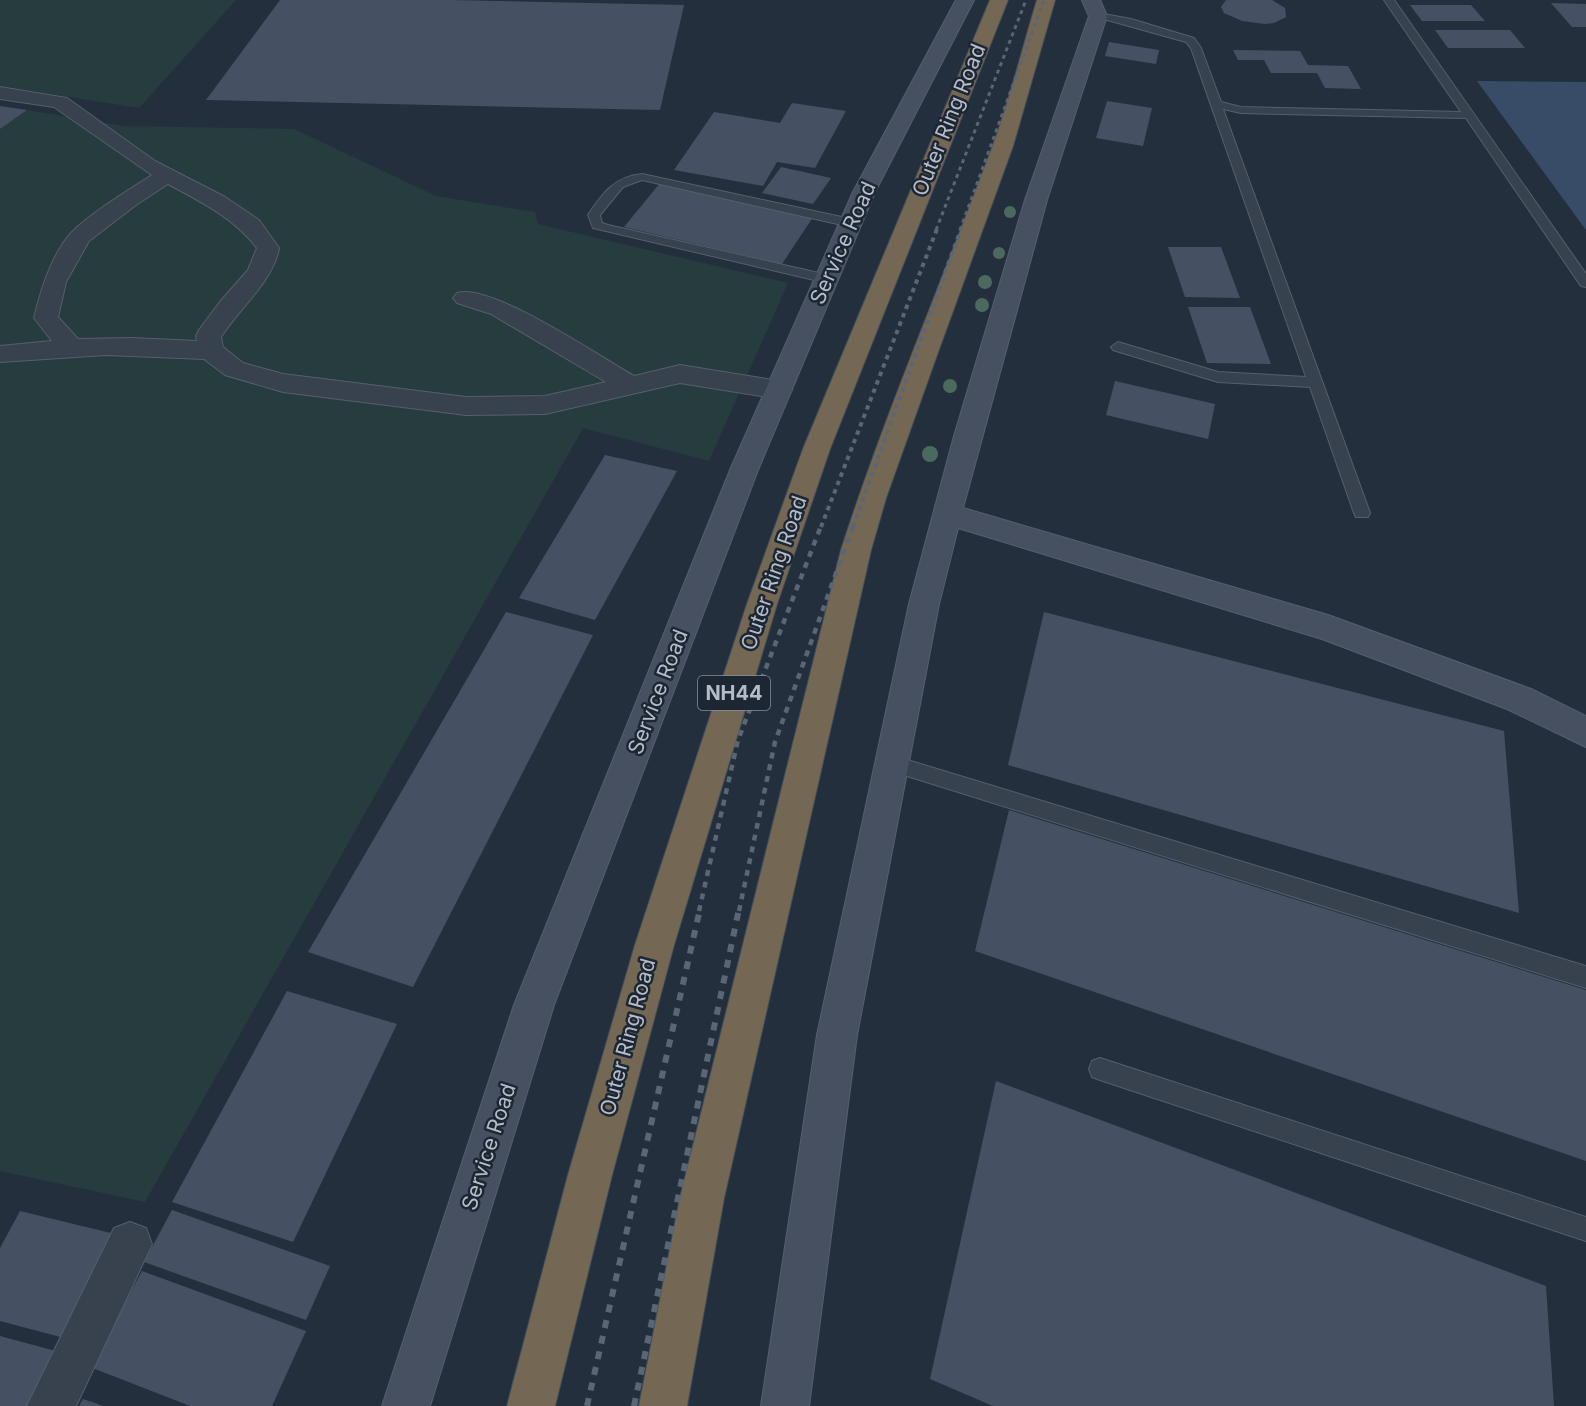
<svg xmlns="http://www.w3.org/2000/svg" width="1586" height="1406" font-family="Inter,sans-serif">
	<rect width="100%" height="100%" fill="#242f3e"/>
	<!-- green -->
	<g fill="#263c3f">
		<path d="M0 0H236L139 108 0 86Z"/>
		<path d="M27 110 124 126 294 129 436 196 535 212 538 224 788 283 709 461 583 428 145 1202 0 1171V129Z"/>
	</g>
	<!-- water -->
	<path fill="#394c67" d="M1477 81 1586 82V230Z"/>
	<!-- building -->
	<g fill="#455162">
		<path d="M280 0H450L684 5 660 110 206 100Z"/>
		<path d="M1226 0H1272L1285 8 1286 17 1274 23 1265 24 1242 21 1224 13 1221 7Z"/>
		<path d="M1551 3 1586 4V27H1572Z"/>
		<path d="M1410 5H1471L1485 21H1422Z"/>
		<path d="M1435 30H1510L1525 48H1448Z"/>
		<path d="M1109 42 1159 50 1156 64 1105 56Z"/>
		<path d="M1233 50 1300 51 1308 65 1348 66 1361 89 1325 88 1317 73H1271L1264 60H1238Z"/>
		<path d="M1107 101 1152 108 1143 146 1096 138Z"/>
		<path d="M792 103 846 111 815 168 777 162 763 186 674 170 714 112 780 123Z"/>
		<path d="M0 106 27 110 0 129Z"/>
		<path d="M781 167 831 178 813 204 762 193Z"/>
		<path d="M660 183 813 217 782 264 624 227Z"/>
		<path d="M1168 247H1221L1240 298 1185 297Z"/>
		<path d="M1188 307H1250L1271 364 1207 363Z"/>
		<path d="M1115 381 1215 404 1208 439 1106 415Z"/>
		<path d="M605 455 677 471 595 620 519 598Z"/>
		<path d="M506 612 593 635 413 987 308 952Z"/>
		<path d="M1044 612 1504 731 1519 913 1008 765Z"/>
		<path d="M1009 810 1586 990V1161L975 951Z"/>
		<path d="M287 991 397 1024 293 1242 172 1202Z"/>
		<path d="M996 1081 1546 1286 1554 1406H993L930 1379Z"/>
		<path d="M172 1210 330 1266 306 1320 144 1262Z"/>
		<path d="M20 1211 119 1235 68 1339 0 1321V1248Z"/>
		<path d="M142 1271 306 1331 272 1406H190L90 1367Z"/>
		<path d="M0 1336 63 1353 37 1406H0Z"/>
		<path d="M83 1399 104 1406H79Z"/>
	</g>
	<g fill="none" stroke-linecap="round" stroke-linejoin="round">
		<defs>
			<g id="lane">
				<path d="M1384 0H1394L1586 274V287L1581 286 1466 118 1241 113 1223 109 1370 513 1368 517H1356L1354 513 1310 387 1218 382 1113 350 1111 347 1118 342 1218 372 1306 377 1191 48 1186 42 1093 16 1098 13 1131 19 1194 38 1201 48 1221 102 1241 107 1461 112Z"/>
				<path d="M642 174 851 219 857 223 851 227 642 180 623 187 600 215 602 223 608 225 832 276 833 279 832 282 827 283 593 228 588 215C603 193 614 177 642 174Z"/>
				<path d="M891 755 1586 966V988L891 771 884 769 882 763 884 757Z"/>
				<path d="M1100 1058 1586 1217V1241L1100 1080 1092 1077 1089 1069 1092 1061Z"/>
			</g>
			<g id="street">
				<path d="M0 87 67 98 155 161 225 197 259 220 279 248C274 280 239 309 221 337L223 347 243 363 283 374 466 397 545 396 606 382 491 314 457 303 453 298 457 293C492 283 599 356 634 376L680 365 779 381 788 384 792 390 788 396 779 399 680 383 545 414 466 415 283 392 225 375 204 359 106 355 0 362V346L52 341 34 318C41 289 51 256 71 233 89 214 129 190 152 175L54 107 0 99ZM168 184C201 202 233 217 257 248L248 270 219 303 199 330 196 336 197 341 132 338 78 339 58 317 66 282 89 241 136 205Z"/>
				<path d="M130 1222 146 1228 152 1244 76 1406H27L114 1228Z"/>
			</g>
			<g id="secondary">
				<path d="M956 0H974L875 192 758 470 554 1005 430 1406H382L514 1005 730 470 853 192Z"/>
				<path d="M1082 0H1100L1107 16 1047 200 963 508 1328 615 1531 689 1586 716V747L1507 709 1322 639 958 528 939 604 857 1035 809 1406H761L817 1035 909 604 954 436 1025 200 1089 16Z"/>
			</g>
			<g id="highway">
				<path d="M990 0H1008L830 449 777 604 674 945 612 1175 555 1406H507L568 1175 635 945 747 604 803 449Z"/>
				<path d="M1037 0H1055L1013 146 937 355 886 498 871 550 724 1198 687 1406H639L680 1198 841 550C885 414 942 282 992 148 1010 100 1022 49 1037 0Z"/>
			</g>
		</defs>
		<!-- lane casing -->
		<use href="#lane" stroke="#565f6c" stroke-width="2"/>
		<!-- street casing -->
		<use href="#street" stroke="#565f6c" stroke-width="2"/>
		<!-- secondary casing -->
		<use href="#secondary" stroke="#565f6c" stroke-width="2"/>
		<!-- highway casing -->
		<use href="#highway" stroke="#434c59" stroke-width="2"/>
		<!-- lane -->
		<use href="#lane" fill="#38414e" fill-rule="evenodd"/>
		<!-- street -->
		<use href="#street" fill="#38414e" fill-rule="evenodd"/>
		<!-- secondary -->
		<use href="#secondary" fill="#465061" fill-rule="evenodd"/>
		<!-- highway -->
		<use href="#highway" fill="#746855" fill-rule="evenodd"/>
		<!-- rail-far3 -->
		<g stroke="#5a6575" stroke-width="3" stroke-dasharray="4 4" stroke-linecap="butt">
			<path d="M936 230 1026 0"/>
			<path d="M960 230 1044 0"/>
		</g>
		<!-- rail-far2 -->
		<g stroke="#5a6575" stroke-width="4" stroke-dasharray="4.5 4.5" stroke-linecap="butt">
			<path d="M821 527 937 229"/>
			<path d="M853 527 961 229"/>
		</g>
		<!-- rail-far1 -->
		<g stroke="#5a6575" stroke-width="4.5" stroke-dasharray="6 6" stroke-linecap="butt">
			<path d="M699 911 738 740 821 526"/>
			<path d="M739 911 775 742 853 526"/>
		</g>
		<!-- rail -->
		<g stroke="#5a6575" stroke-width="6" stroke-dasharray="8 8" stroke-linecap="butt">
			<path d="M587 1406 700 909"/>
			<path d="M634 1406 739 909"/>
		</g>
	</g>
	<!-- trees -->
	<g fill="#4b6a5d">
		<circle cx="1010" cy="212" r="6"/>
		<circle cx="999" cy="253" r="6"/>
		<circle cx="985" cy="282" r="7"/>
		<circle cx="982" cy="305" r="7"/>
		<circle cx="950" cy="386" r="7"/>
		<circle cx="930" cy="454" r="8"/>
	</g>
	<g text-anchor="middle" stroke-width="5" stroke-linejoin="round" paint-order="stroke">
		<!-- shield labels -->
		<rect fill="#1d2633" stroke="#878f9c" stroke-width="1.5" x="698" y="676" width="72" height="34" rx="4.5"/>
		<g font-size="20" font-weight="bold" fill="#b4bcc9">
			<text x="734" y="700">NH44</text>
		</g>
		<!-- street labels -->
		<g font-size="21" fill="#b4bcc9" stroke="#1d2633">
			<text transform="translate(949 120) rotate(-68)" y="7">Outer Ring Road</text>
			<text transform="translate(843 243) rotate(-66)" y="7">Service Road</text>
			<text transform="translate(774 573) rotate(-71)" y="7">Outer Ring Road</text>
			<text transform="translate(658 692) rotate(-69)" y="7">Service Road</text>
			<text transform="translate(628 1037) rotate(-75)" y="7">Outer Ring Road</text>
			<text transform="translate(489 1147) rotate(-72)" y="7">Service Road</text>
		</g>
	</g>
</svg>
